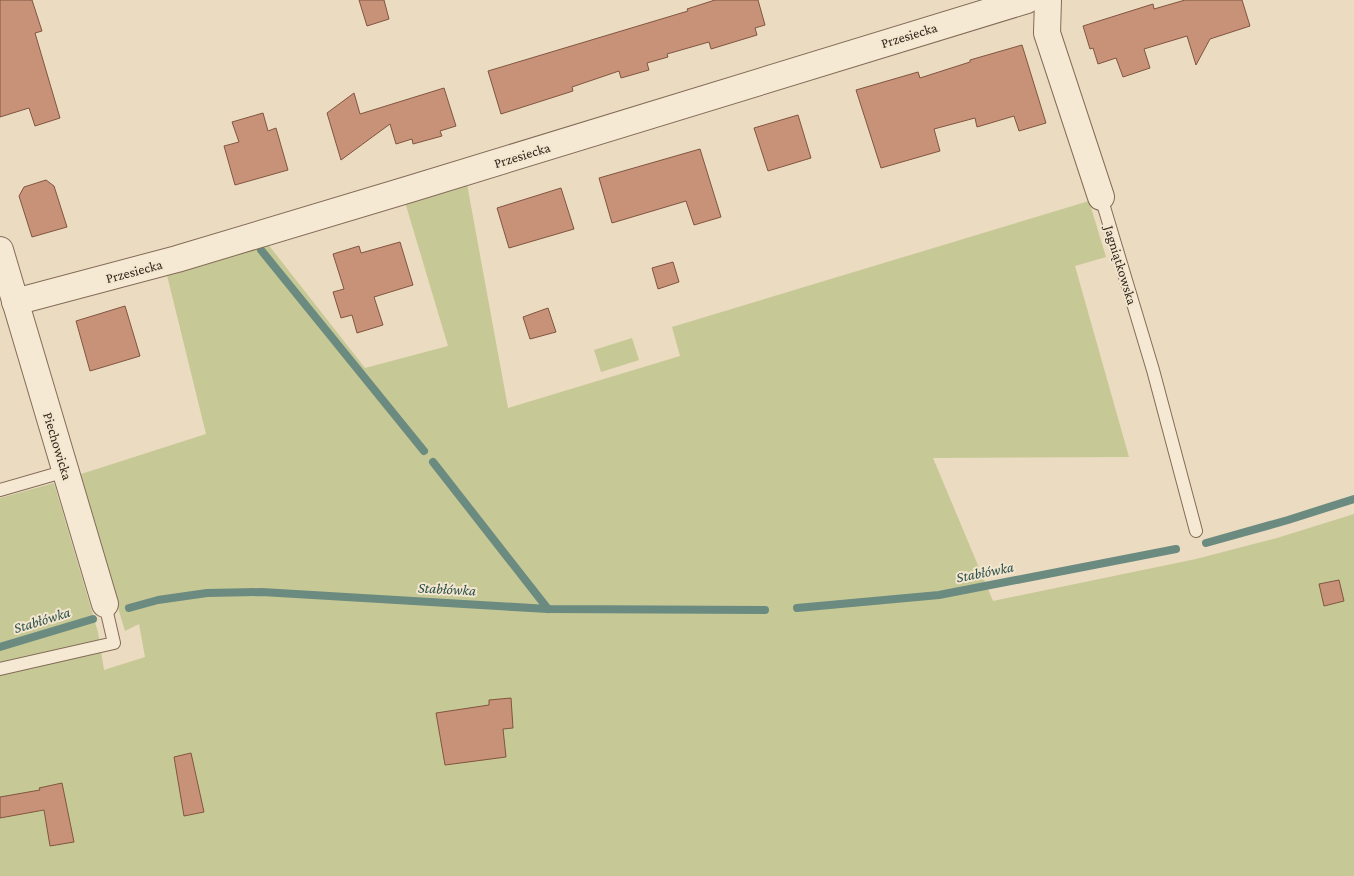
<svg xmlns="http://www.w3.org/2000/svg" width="1354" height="876" font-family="'Crimson Pro',serif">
	<rect width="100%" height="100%" fill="#ebdbc0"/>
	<!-- green -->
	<g fill="#c6c895">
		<path d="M467 184 508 408 680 356 672 327 1089 201 1106 257 1075 266 1129 457 933 458 993 601 1196 559 1277 538 1354 514V876H0V498L54 483 98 632 104 670 145 657 139 624 125 631 78 475 206 434 166 271 267 243 365 368 448 346 405 202Z"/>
		<path d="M632 338 639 360 601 372 594 350Z"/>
	</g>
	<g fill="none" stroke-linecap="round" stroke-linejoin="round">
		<!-- stream -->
		<g stroke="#6b8a80" stroke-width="8">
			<path d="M261 250 424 451"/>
			<path d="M433 462 548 609"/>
			<path d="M1206 543 1288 520 1354 499"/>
			<path d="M129 608 158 600 207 593 262 592 548 609 765 610"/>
			<path d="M797 608 939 595 1176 549"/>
			<path d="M0 647 93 619"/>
		</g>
	</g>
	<!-- building -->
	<g fill="#c79278" stroke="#815540">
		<path d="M0 0H32L42 31 35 33 60 118 35 126 29 108 0 117Z"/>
		<path d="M359 0H384L389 19 367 26Z"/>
		<path d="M715 0H758L765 25 755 28 757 35 711 49 709 42 667 54 668 57 647 63 649 70 621 78 619 71 572 87 573 91 501 114 488 71 688 11 687 9Z"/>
		<path d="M1185 0H1242L1250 26 1210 39 1196 65 1187 36 1144 49 1150 68 1123 77 1116 58 1098 64 1093 48 1090 49 1083 26 1153 4 1154 9Z"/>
		<path d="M1022 45 1046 123 1019 131 1014 116 977 127 975 118 934 129 940 151 881 168 856 90 918 72 920 78 970 62V60Z"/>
		<path d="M444 88 456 126 440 131 442 136 413 144 412 139 396 144 390 124 341 160 327 113 354 93 360 114Z"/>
		<path d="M263 113 268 131 276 128 288 170 235 185 224 146 239 142 232 122Z"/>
		<path d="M798 115 811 158 768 171 754 128Z"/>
		<path d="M700 149 721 217 694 225 686 201 612 223 599 178Z"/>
		<path d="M46 180 54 186 67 227 32 237 19 196 24 187Z"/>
		<path d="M561 188 574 229 509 248 497 208Z"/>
		<path d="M400 242 413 285 374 297 383 325 357 333 352 315 341 318 333 292 344 289 333 254 359 246 361 253Z"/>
		<path d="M673 262 679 282 658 289 652 268Z"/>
		<path d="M125 306 140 356 90 371 76 321Z"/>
		<path d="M548 308 556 332 530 339 523 317Z"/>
		<path d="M1339 580 1344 601 1324 606 1319 584Z"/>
		<path d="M511 698 513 728 503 729 506 757 445 765 436 713 489 705V700Z"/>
		<path d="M191 753 204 812 184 816 174 757Z"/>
		<path d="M62 783 74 842 50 846 44 810 0 818V797L40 790 39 788Z"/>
	</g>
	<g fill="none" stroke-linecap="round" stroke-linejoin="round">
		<defs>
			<g id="service">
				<path d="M1101 197 1153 370 1196 531"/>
				<path d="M0 490 66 471"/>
				<path d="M0 669 114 643 105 604"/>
			</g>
			<g id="minor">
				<path d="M1048 0 1047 33 1101 197"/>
				<path d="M0 250 105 604"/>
				<path d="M15 302 177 259 410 189 1027 0"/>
			</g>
		</defs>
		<!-- service casing -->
		<use href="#service" stroke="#836c59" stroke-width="14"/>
		<!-- minor casing -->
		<use href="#minor" stroke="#836c59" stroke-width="28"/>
		<!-- service -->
		<use href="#service" stroke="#f6e9d3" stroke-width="12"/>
		<!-- minor -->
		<use href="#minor" stroke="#f6e9d3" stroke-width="26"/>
	</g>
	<g text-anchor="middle" stroke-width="4" stroke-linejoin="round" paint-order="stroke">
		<!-- street labels -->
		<g font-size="14" fill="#33261d" stroke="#f3e6cf">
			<text transform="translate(909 35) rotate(-17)" y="5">Przesiecka</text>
			<text transform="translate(522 155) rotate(-17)" y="5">Przesiecka</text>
			<text transform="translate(1121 265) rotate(73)" y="5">Jagniątkowska</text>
			<text transform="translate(134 271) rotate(-15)" y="5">Przesiecka</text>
			<text transform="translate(58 446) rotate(73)" y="5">Piechowicka</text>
		</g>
		<!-- water labels -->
		<g font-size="15" font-style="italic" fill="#2d524d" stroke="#f3e6cf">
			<text transform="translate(985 572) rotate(-11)" y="5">Stabłówka</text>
			<text transform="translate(447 589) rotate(3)" y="5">Stabłówka</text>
			<text transform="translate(42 620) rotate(-17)" y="5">Stabłówka</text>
		</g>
	</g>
</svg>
